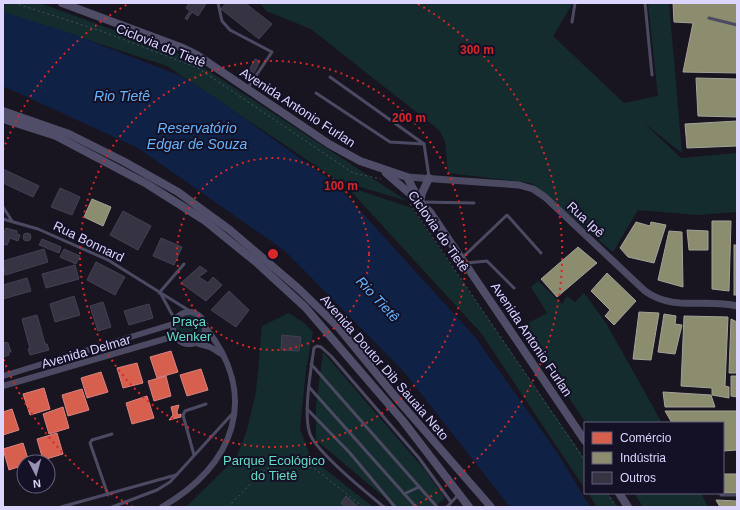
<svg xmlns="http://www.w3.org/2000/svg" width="740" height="510" font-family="Helvetica,sans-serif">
	<rect width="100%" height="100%" fill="#181521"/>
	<!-- green -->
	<g fill="#142c2e">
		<path d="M3 3H40L184 56 215 75 407 201 337 180 167 66 3 12Z"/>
		<path d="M260 3H573L553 36 624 103 658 96 648 3H669L682 153 644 123 681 158 737 153V212L699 215 638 210 613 252 531 183 448 173 445 141 439 130 311 29 266 11Z"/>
		<path d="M346 186 412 208 585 459V489L481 333Z"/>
		<path d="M538 281 562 304 567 296 575 302 584 293 606 323 662 423H586L521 327 547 313 531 287Z"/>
		<path d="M289 313 304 323 313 332 306 370 300 429 311 458 373 507H186L236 458 247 430 256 392 262 326Z"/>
		<circle cx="189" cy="328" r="14"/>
		<path d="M323 352 424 469 445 498 434 507H396L316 440V406Z"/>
		<path d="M588 493H608L618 507H597Z"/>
		<path d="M634 493H701L708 507H643Z"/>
	</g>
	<!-- water -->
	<path fill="#0f2144" d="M3 12 70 33 181 76 219 100 336 184 475 337 557 452 590 507H510L404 372 285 251 138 148 3 86Z"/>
	<!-- shops -->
	<g fill="#d6604d" stroke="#d88382">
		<path d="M171 351 178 372 157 378 150 357Z"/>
		<path d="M137 363 143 383 123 388 117 368Z"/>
		<path d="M201 369 208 390 187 396 180 375Z"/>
		<path d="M101 372 108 392 87 398 81 378Z"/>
		<path d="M166 376 171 396 154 401 148 381Z"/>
		<path d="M44 388 50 409 30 415 23 394Z"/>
		<path d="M82 389 89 410 68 416 62 395Z"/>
		<path d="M147 396 154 418 132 424 126 403Z"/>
		<path d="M179 405 177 412 178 415 181 414V417L169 420 173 415 171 407Z"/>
		<path d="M63 407 69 428 49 434 43 414Z"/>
		<path d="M12 409 19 430 3 435V412Z"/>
		<path d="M57 433 63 454 43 460 37 439Z"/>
		<path d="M23 443 29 462H24V465L9 470 3 449Z"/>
	</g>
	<!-- industry -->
	<g fill="#8c8c6e" stroke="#a4a299">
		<path d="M673 3H737V73L683 72 693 23 674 22Z"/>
		<path d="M696 78 737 79V117L698 116Z"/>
		<path d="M737 121V146L687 148 685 124Z"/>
		<path d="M92 199 111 207 103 226 84 217Z"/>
		<path d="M712 221H731L729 291 712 289Z"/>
		<path d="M636 222 650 226 651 222 666 225 654 263 628 257 620 248Z"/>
		<path d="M687 230 708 231V250H689Z"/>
		<path d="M669 231 682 232 683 287 658 280Z"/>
		<rect x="734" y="245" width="3" height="50"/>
		<path d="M578 247 597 263 557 297 541 279Z"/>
		<path d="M607 273 636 301 614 325 605 316 610 310 591 291Z"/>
		<path d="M639 312 659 313 651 360 633 359Z"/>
		<path d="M664 314 676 316 675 324 682 325 675 354 658 352Z"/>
		<path d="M684 316 728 317 725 386 729 387V398L712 395V388L681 386Z"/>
		<path d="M731 319 737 322V373H729Z"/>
		<path d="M731 376H737V397L731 396Z"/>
		<path d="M663 392 711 395 715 407H665Z"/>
		<path d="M665 411H737V450L723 451V423H672Z"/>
		<rect x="723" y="474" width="14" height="19"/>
		<path d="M716 500 737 501V507H720Z"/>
	</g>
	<!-- building -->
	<g fill="#363343" stroke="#454054">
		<path d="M189 3 206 4 198 16 192 12 187 20 185 18 190 11 186 8Z"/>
		<path d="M226 3H245L272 24 259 39 221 9Z"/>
		<path d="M255 59 260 61 254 73 249 70Z"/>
		<path d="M3 169 39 186 33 197 3 183Z"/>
		<path d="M60 188 80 197 72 215 51 207Z"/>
		<path d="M123 211 151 226 138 250 110 235Z"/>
		<path d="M6 228 17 231V234L20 235 18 241 10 238 7 245 3 244V235Z"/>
		<circle cx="27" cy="237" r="4"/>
		<path d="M161 238 182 247 174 265 153 256Z"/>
		<path d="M42 239 61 247 59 253 39 245Z"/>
		<path d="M44 249 48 262 5 275 3 261Z"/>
		<path d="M64 249 80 256 76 264 60 257Z"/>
		<path d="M96 262 125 277 115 295 87 280Z"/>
		<path d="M75 265 79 279 46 288 42 274Z"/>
		<path d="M200 266 207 271 199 277 208 283 213 277 222 285 206 301 181 283Z"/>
		<path d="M27 278 31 291 3 299V285Z"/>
		<path d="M229 291 249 310 236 327 211 310Z"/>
		<path d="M74 296 80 315 55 322 50 304Z"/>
		<path d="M103 302 111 327 98 331 90 306Z"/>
		<path d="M149 304 153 318 129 325 124 311Z"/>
		<path d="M37 315 45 344H47L49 350 30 355 28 349H30L22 319Z"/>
		<path d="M282 335 301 337 299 351 281 350Z"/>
		<path d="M3 342 8 343 11 352H8L9 355 3 357Z"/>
		<path d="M346 496 357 506 356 507H346L341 503Z"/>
	</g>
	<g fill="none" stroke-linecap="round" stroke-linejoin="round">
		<!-- path -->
		<g stroke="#475260" stroke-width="1" stroke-dasharray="2 3" stroke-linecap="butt">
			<path d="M14 3 101 31 198 68 353 173 381 179"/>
			<path d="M410 204 585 461"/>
			<path d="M607 493 616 507"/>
			<path d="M228 507 262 472 280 461 314 468 363 507"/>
		</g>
		<!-- service -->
		<g stroke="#4c4a62" stroke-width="3">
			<path d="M218 3 222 21 230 30 272 52 247 89"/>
			<path d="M645 3 652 75"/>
			<path d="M709 18 737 25"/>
			<path d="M572 22 575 3"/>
			<path d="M330 77 424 144 429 177"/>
			<path d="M316 93 390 142 424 144"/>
			<path d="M422 202 474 203"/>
			<path d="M3 207 12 221"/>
			<path d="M3 219 38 229 108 260 193 313"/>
			<path d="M462 258 507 215 541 253"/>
			<path d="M466 263 487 261 514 288"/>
			<path d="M159 293 184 264"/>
			<path d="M161 294 175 320"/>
			<path d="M311 364 437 507"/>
			<path d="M309 387 416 507"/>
			<path d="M307 409 350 453 395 507"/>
			<path d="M194 455 183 415 185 411 206 404"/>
			<path d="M404 494 419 487"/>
			<path d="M108 495 90 443 92 440 112 434"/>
			<path d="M721 495H737"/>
			<path d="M61 507 176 475"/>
			<path d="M112 507 157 490 170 482 233 413"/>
			<path d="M384 507C367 493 317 453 310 434 303 415 311 368 314 348L317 346 321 347 331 356 419 458 451 502"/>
			<path d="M447 507 458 495"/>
		</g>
		<!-- minor -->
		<g stroke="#4c4a62" stroke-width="6">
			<circle cx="189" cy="328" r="16"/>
			<path d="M196 343 210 347 223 355"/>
			<path d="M3 376 173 324"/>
			<path d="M3 386 175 336"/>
			<path d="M162 507C234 466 261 396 205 327"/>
		</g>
		<!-- tertiary -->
		<path stroke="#4c4a62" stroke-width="7" d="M407 177 519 185 533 189 545 197 645 291C674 312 705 298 737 306"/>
		<!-- secondary -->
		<g stroke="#4f4d68" stroke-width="8">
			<path d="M62 3 183 48 197 55 329 144 360 161 407 177 420 202 430 212 585 441"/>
			<path d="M3 111 69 134 123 161 178 192 230 230 299 289 339 328 398 400 491 507"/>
			<path d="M3 119 56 136 147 184 204 220 257 263 305 307 403 421 469 507"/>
			<path d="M386 173 416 199"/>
			<path d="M420 202 422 193 429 178"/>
			<path d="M619 493 628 507"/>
		</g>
	</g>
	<!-- distance rings -->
	<g fill="none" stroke="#d62828" stroke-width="2" stroke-dasharray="2 4">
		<circle cx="273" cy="254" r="96"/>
		<circle cx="273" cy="254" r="193"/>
		<path d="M133 507A289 289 0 0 1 3 358M3 150A289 289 0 0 1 128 4M418 4A289 289 0 0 1 413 507"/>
	</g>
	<g text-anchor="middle" stroke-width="4" stroke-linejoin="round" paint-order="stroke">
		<!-- street labels -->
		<g font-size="13" fill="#dcd6fe" stroke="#141026">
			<text transform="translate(161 45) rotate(22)" y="5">Ciclovia do Tietê</text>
			<text transform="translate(298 107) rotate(33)" y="5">Avenida Antonio Furlan</text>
			<text transform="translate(586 219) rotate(43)" y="5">Rua Ipê</text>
			<text transform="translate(439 231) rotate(55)" y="5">Ciclovia do Tietê</text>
			<text transform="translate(89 241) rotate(26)" y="5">Rua Bonnard</text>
			<text transform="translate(532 339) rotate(56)" y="5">Avenida Antonio Furlan</text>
			<text transform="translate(86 351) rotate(-16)" y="5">Avenida Delmar</text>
			<text transform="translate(385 367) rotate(49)" y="5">Avenida Doutor Dib Sauaia Neto</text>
		</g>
		<!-- park labels -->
		<g font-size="13" fill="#63ddc1" stroke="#141026">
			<text x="189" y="326">Praça<tspan x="189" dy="15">Wenker</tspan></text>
			<text x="274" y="465">Parque Ecológico<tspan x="274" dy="15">do Tietê</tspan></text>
		</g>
		<!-- water labels -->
		<g font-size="14" font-style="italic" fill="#67b4fb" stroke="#141026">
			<text x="122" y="101">Rio Tietê</text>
			<text x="197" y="133">Reservatório<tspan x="197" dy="16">Edgar de Souza</tspan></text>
			<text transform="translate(378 299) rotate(47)" y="5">Rio Tietê</text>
		</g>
	</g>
	<circle cx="273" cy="254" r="6" fill="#d62828" stroke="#141026" stroke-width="2"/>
	<g font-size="12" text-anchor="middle" font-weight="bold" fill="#d62828" stroke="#141026" stroke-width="4" stroke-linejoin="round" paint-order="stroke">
		<text x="477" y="54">300 m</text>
		<text x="409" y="122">200 m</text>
		<text x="341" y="190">100 m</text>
	</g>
	<!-- border -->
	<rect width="740" height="510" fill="none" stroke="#dcd6fe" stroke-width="8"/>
	<!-- legend -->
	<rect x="584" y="422" width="140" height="72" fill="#141026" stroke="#645f7c"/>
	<rect x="592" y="432" width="20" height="12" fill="#d6604d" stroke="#645f7c"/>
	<text x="620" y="442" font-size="12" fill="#dcd6fe">Comércio</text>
	<rect x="592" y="452" width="20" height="12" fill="#8c8c6e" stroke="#645f7c"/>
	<text x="620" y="462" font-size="12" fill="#dcd6fe">Indústria</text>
	<rect x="592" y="472" width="20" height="12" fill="#363343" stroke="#645f7c"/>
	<text x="620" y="482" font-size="12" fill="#dcd6fe">Outros</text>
	<!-- north arrow -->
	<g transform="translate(36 474) rotate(174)"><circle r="19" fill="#141026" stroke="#645f7c"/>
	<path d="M0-3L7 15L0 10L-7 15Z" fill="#9792b1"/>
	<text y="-6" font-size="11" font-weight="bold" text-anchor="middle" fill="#dcd6fe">N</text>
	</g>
</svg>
